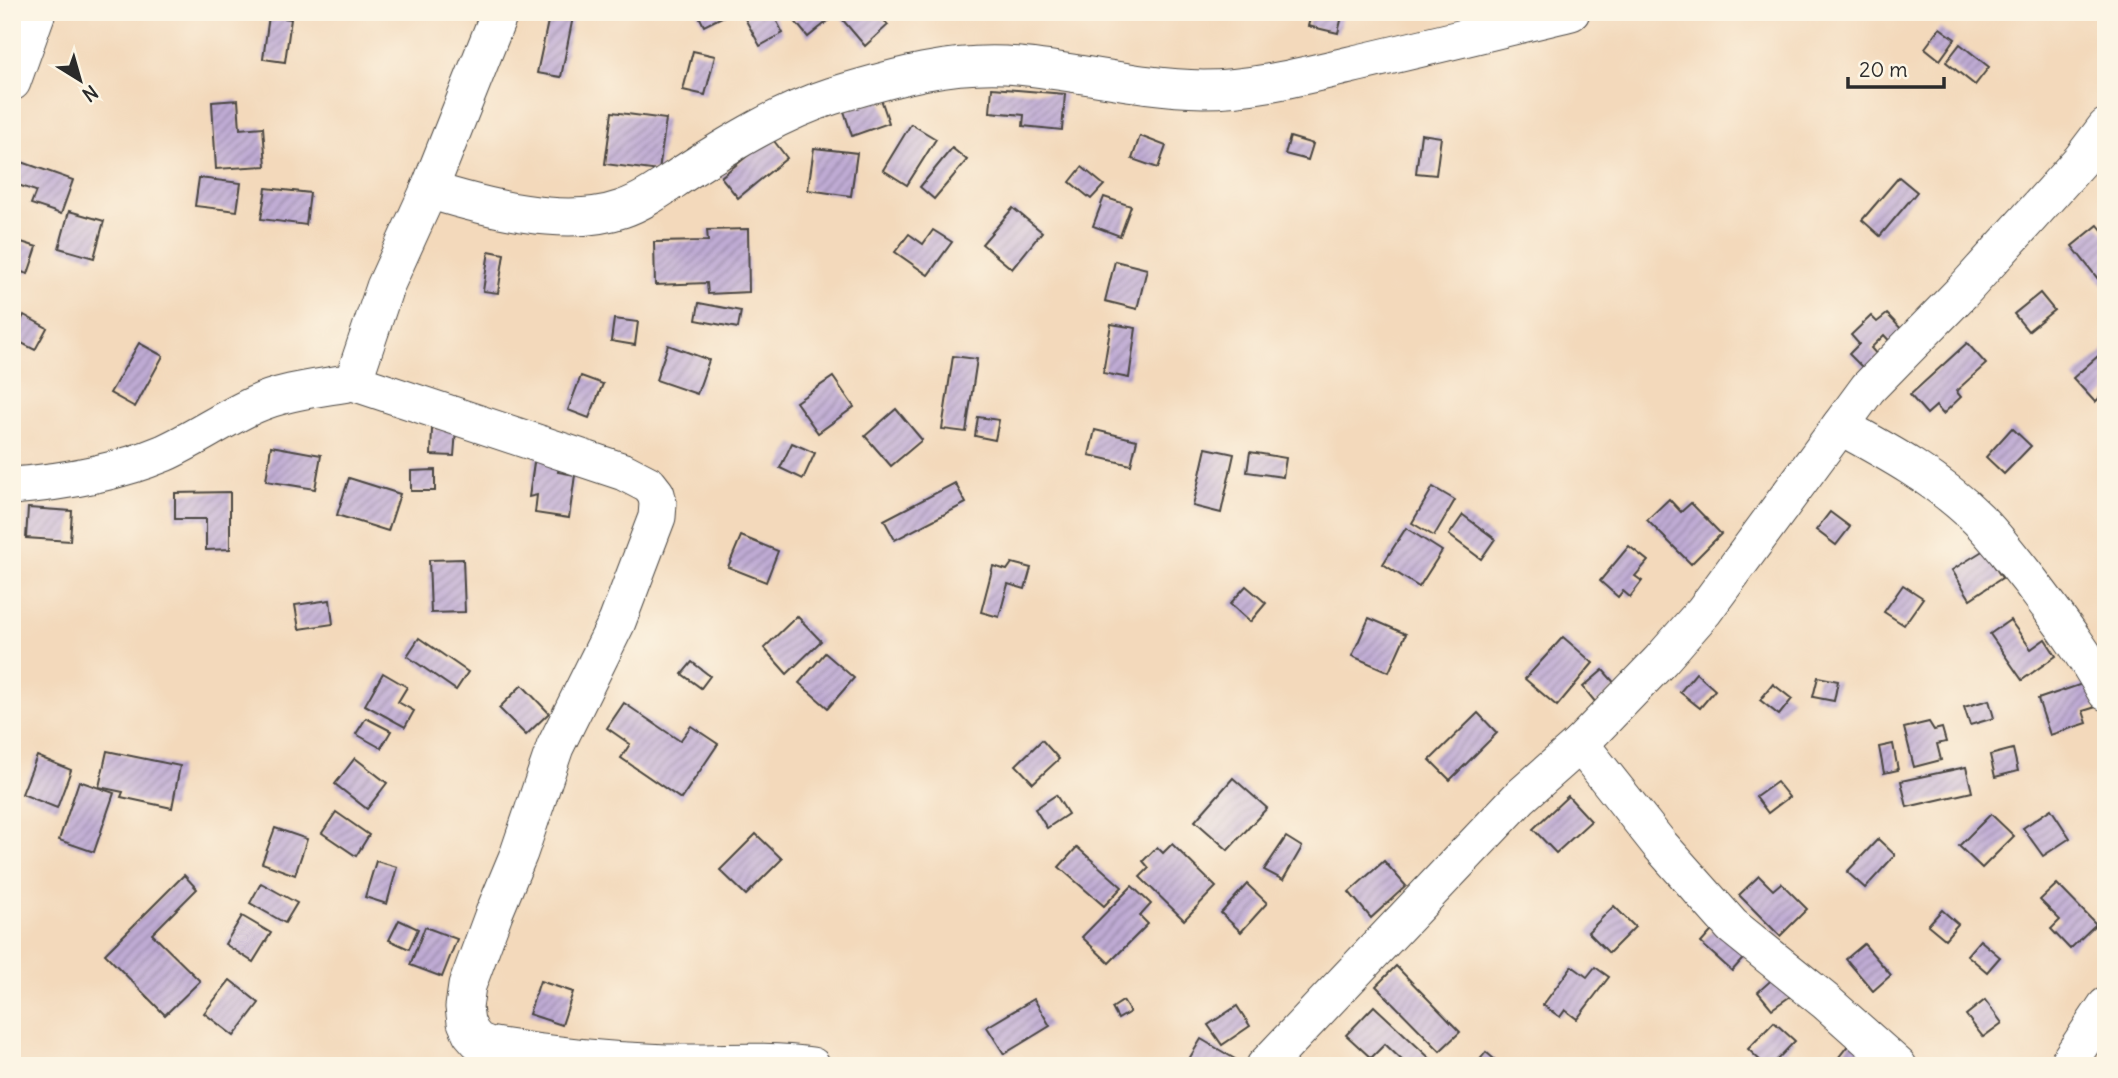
<svg xmlns="http://www.w3.org/2000/svg" width="2118" height="1078" font-family="Delius,sans-serif">
	<defs>
		<pattern id="building-hatch" width="6" height="6" patternUnits="userSpaceOnUse" patternTransform="scale(1.75)"><rect width="6" height="6" fill="#bfabd4"/><path d="M-1 1l2-2M0 6l6-6M5 7l2-2" fill="none" stroke="#9b8bac"/></pattern>
	</defs>
	<rect width="100%" height="100%" fill="#fcf5e5"/>
	<filter id="ink" filterUnits="userSpaceOnUse"><feTurbulence type="fractalNoise" baseFrequency=".0143" numOctaves="2"/><feDisplacementMap in="SourceGraphic" scale="14" xChannelSelector="R" yChannelSelector="G"/><feConvolveMatrix kernelMatrix="1 2 1 2 8 2 1 2 1" color-interpolation-filters="sRGB"/></filter>
	<filter id="wash" filterUnits="userSpaceOnUse"><feTurbulence type="fractalNoise" baseFrequency=".00686" numOctaves="4" result="noise"/><feDisplacementMap in="SourceGraphic" scale="28" xChannelSelector="R" yChannelSelector="G"/><feGaussianBlur stdDeviation="1.57" result="paint"/><feColorMatrix in="noise" values="0 0 0 0 0 0 0 0 0 0 0 0 0 0 0 0 0 1.4 0 .05"/><feComposite in="paint" operator="in"/></filter>
	<g filter="url(#wash)">
		<rect width="100%" height="100%" fill="#f3d9bb"/>
		<g id="blocks">
			<!-- building -->
			<g fill="url(#building-hatch)">
				<path d="M550 12H574L561 77 537 73Z"/>
				<path d="M697 12H732L704 26Z"/>
				<path d="M753 12H772L783 33 760 46 744 17Z"/>
				<path d="M802 12H823L829 20 808 37 793 19Z"/>
				<path d="M836 12H877L888 25 865 46Z"/>
				<path d="M1312 12H1343L1338 33 1308 26Z"/>
				<path d="M269 16 291 19 285 62 263 59Z"/>
				<path d="M1940 28 1955 39 1940 60 1925 48Z"/>
				<path d="M1960 44 1989 67 1975 85 1946 62Z"/>
				<path d="M693 51 715 56 705 95 683 90Z"/>
				<path d="M992 88 1065 94 1062 130 1023 126 1024 115 990 112Z"/>
				<path d="M881 99 889 123 852 136 844 111Z"/>
				<path d="M238 100 240 129 263 127 266 166 216 169 212 102Z"/>
				<path d="M612 112 666 119 659 171 605 164Z"/>
				<path d="M911 124 936 139 907 185 883 170Z"/>
				<path d="M1421 134 1441 137 1436 175 1416 173Z"/>
				<path d="M1140 136 1166 146 1158 168 1132 159Z"/>
				<path d="M771 137 787 158 738 198 721 177Z"/>
				<path d="M1290 137 1313 144 1308 160 1285 154Z"/>
				<path d="M814 148 857 153 851 196 808 190Z"/>
				<path d="M952 148 967 160 934 199 920 187Z"/>
				<path d="M19 161 73 180 61 214 31 204 36 191 12 183Z"/>
				<path d="M1082 167 1104 185 1091 199 1070 182Z"/>
				<path d="M1899 177 1917 192 1880 236 1862 220Z"/>
				<path d="M199 178 241 183 237 211 195 206Z"/>
				<path d="M266 188 310 193 306 225 261 219Z"/>
				<path d="M1104 197 1131 206 1120 236 1093 226Z"/>
				<path d="M1013 208 1042 232 1012 269 982 244Z"/>
				<path d="M69 211 104 221 94 258 59 248Z"/>
				<path d="M2098 225 2106 235V289L2072 246Z"/>
				<path d="M748 229 749 292 708 294 707 283 655 285 654 242 708 241 707 230Z"/>
				<path d="M933 230 952 242 928 275 895 252 909 234 923 244Z"/>
				<path d="M12 239 37 247 28 274 12 269Z"/>
				<path d="M489 251 504 254 498 293 483 291Z"/>
				<path d="M1115 261 1147 269 1137 309 1105 301Z"/>
				<path d="M2040 293 2054 310 2028 331 2014 314Z"/>
				<path d="M699 303 741 311 738 328 696 320Z"/>
				<path d="M1887 314 1906 334 1894 346 1884 335 1871 348 1879 357 1865 370 1849 354 1859 344 1851 335 1871 316 1877 322Z"/>
				<path d="M24 315 47 328 35 350 12 338Z"/>
				<path d="M614 319 638 322 635 345 611 341Z"/>
				<path d="M1111 324 1136 328 1129 378 1103 373Z"/>
				<path d="M139 343 163 356 135 407 110 393Z"/>
				<path d="M1967 343 1986 364 1956 391 1961 397 1943 414 1936 406 1927 414 1910 395Z"/>
				<path d="M668 345 709 360 697 394 656 380Z"/>
				<path d="M2106 349V392L2095 402 2073 378Z"/>
				<path d="M953 356 977 359 966 432 942 429Z"/>
				<path d="M581 376 603 384 589 418 568 410Z"/>
				<path d="M833 377 854 407 818 433 796 402Z"/>
				<path d="M896 409 922 440 891 466 865 436Z"/>
				<path d="M978 417 999 420 995 440 975 436Z"/>
				<path d="M2012 428 2031 446 2004 474 1986 457Z"/>
				<path d="M432 429 456 430 454 456 431 455Z"/>
				<path d="M1095 430 1137 440 1131 465 1089 455Z"/>
				<path d="M792 443 815 453 803 479 780 468Z"/>
				<path d="M271 446 321 455 315 489 266 481Z"/>
				<path d="M1206 448 1234 454 1221 513 1193 506Z"/>
				<path d="M1250 452 1286 458 1283 477 1247 472Z"/>
				<path d="M535 456 560 460 558 472 575 475 569 518 535 513 537 495 529 497Z"/>
				<path d="M435 470V491H411V471Z"/>
				<path d="M349 478 400 494 388 531 337 515Z"/>
				<path d="M955 483 966 503 895 540 884 520Z"/>
				<path d="M1433 487 1455 500 1434 536 1412 523Z"/>
				<path d="M230 492V549L206 550V519H175V493Z"/>
				<path d="M1669 499 1681 512 1691 503 1721 534 1691 564 1647 520Z"/>
				<path d="M12 500H17L15 552H12Z"/>
				<path d="M28 508 72 511 70 541 26 538Z"/>
				<path d="M1830 512 1850 527 1836 545 1816 530Z"/>
				<path d="M1463 515 1495 539 1481 559 1449 535Z"/>
				<path d="M1406 528 1442 551 1419 587 1383 564Z"/>
				<path d="M741 536 778 551 766 582 728 567Z"/>
				<path d="M1629 546 1648 561 1635 576 1642 581 1630 597 1623 591 1618 597 1600 581Z"/>
				<path d="M1984 550 2002 578 1970 599 1952 570Z"/>
				<path d="M463 559 465 612 431 613 429 560Z"/>
				<path d="M1012 563 1031 568 1025 589 1008 584 999 617 981 612 993 566 1007 570Z"/>
				<path d="M1903 585 1923 598 1904 625 1884 612Z"/>
				<path d="M1246 586 1266 603 1250 622 1230 604Z"/>
				<path d="M330 600 333 624 299 629 295 605Z"/>
				<path d="M797 616 821 641 787 674 764 648Z"/>
				<path d="M1369 618 1406 634 1389 672 1352 656Z"/>
				<path d="M2010 620 2031 649 2045 639 2056 656 2022 680 1990 634Z"/>
				<path d="M1563 637 1593 663 1557 706 1525 679Z"/>
				<path d="M419 638 468 672 456 690 407 656Z"/>
				<path d="M825 653 854 678 828 708 799 683Z"/>
				<path d="M692 662 710 676 701 688 682 674Z"/>
				<path d="M1603 670 1617 686 1596 703 1583 687Z"/>
				<path d="M383 673 407 687 398 702 414 711 405 727 365 705Z"/>
				<path d="M1696 673 1715 690 1700 708 1680 692Z"/>
				<path d="M1818 677 1838 681 1834 701 1813 697Z"/>
				<path d="M2088 682 2096 707 2083 711 2087 723 2050 735 2038 699Z"/>
				<path d="M1773 684 1792 699 1779 715 1760 700Z"/>
				<path d="M522 685 549 713 526 735 499 708Z"/>
				<path d="M1989 700 1994 718 1970 725 1964 707Z"/>
				<path d="M624 703 680 741 691 726 718 744 681 799 621 758 630 744 607 728Z"/>
				<path d="M1478 713 1497 733 1450 780 1430 760Z"/>
				<path d="M366 718 391 731 381 748 356 734Z"/>
				<path d="M1929 722 1934 730 1942 728 1946 742 1937 744 1941 760 1914 767 1904 728Z"/>
				<path d="M1042 740 1059 759 1033 783 1016 765Z"/>
				<path d="M1893 744 1898 770 1884 773 1879 747Z"/>
				<path d="M2013 749 2018 771 1995 777 1990 755Z"/>
				<path d="M107 751 180 766 172 808 121 797 123 792 99 787Z"/>
				<path d="M37 756 71 770 57 808 22 794Z"/>
				<path d="M355 758 387 783 367 809 335 784Z"/>
				<path d="M1966 767 1972 792 1907 807 1901 781Z"/>
				<path d="M1233 778 1267 808 1228 850 1195 821Z"/>
				<path d="M79 781 114 793 94 852 59 840Z"/>
				<path d="M1777 782 1789 797 1768 813 1756 797Z"/>
				<path d="M1056 795 1068 814 1047 828 1035 809Z"/>
				<path d="M1568 796 1591 821 1556 853 1533 829Z"/>
				<path d="M2051 809 2070 838 2043 856 2023 828Z"/>
				<path d="M336 812 369 835 356 856 322 833Z"/>
				<path d="M1991 814 2014 836 1982 868 1959 846Z"/>
				<path d="M275 828 307 839 295 875 262 863Z"/>
				<path d="M756 834 782 859 746 895 720 870Z"/>
				<path d="M1286 837 1302 847 1283 880 1264 870Z"/>
				<path d="M1878 839 1895 855 1865 888 1847 872Z"/>
				<path d="M1172 844 1216 887 1184 920 1140 877 1149 868 1143 861 1157 847 1163 853Z"/>
				<path d="M1077 847 1122 887 1104 906 1059 867Z"/>
				<path d="M376 861 397 867 387 904 365 897Z"/>
				<path d="M1384 861 1406 886 1371 918 1349 892Z"/>
				<path d="M184 875 197 889 152 934 200 981 165 1015 105 954Z"/>
				<path d="M1759 876 1773 890 1781 883 1807 909 1780 936 1739 895Z"/>
				<path d="M261 883 297 903 285 923 250 903Z"/>
				<path d="M1247 884 1267 903 1241 932 1221 913Z"/>
				<path d="M2057 884 2096 924 2070 949 2051 929 2060 920 2040 900Z"/>
				<path d="M1132 886 1151 904 1140 916 1148 924 1109 963 1082 937Z"/>
				<path d="M1614 906 1635 927 1609 953 1588 932Z"/>
				<path d="M1942 910 1958 924 1945 939 1928 925Z"/>
				<path d="M242 916 271 933 253 962 225 944Z"/>
				<path d="M399 920 418 929 409 949 389 940Z"/>
				<path d="M1717 925 1748 953 1732 971 1701 943Z"/>
				<path d="M425 927 457 939 442 977 410 965Z"/>
				<path d="M1980 940 2000 957 1987 972 1967 955Z"/>
				<path d="M1864 944 1891 975 1873 991 1846 959Z"/>
				<path d="M1396 966 1460 1032 1440 1051 1376 986Z"/>
				<path d="M1572 966 1587 977 1595 967 1609 977 1577 1019 1565 1010 1560 1017 1543 1005Z"/>
				<path d="M1777 975 1792 995 1772 1009 1758 992Z"/>
				<path d="M230 980 259 1003 234 1036 204 1013Z"/>
				<path d="M540 981 573 992 562 1025 529 1014Z"/>
				<path d="M1034 999 1050 1026 1004 1054 987 1027Z"/>
				<path d="M1985 1000 2002 1023 1983 1037 1966 1015Z"/>
				<path d="M1123 1001 1130 1012 1118 1019 1112 1008Z"/>
				<path d="M1237 1006 1250 1026 1222 1045 1208 1025Z"/>
				<path d="M1374 1006 1436 1064 1434 1066H1408L1385 1044 1371 1058 1346 1035Z"/>
				<path d="M1774 1022 1795 1041 1771 1066H1766L1748 1049Z"/>
				<path d="M1201 1039 1235 1059 1231 1066 1186 1064Z"/>
				<path d="M1853 1039 1873 1055 1864 1066H1832Z"/>
				<path d="M1486 1052 1502 1066H1475Z"/>
			</g>
		</g>
	</g>
	<g filter="url(#ink)">
		<use href="#blocks" fill-opacity="0" stroke="#494541" stroke-width="2"/>
		<g fill="none" stroke-linecap="round" stroke-linejoin="round">
			<defs>
				<g id="street">
					<path d="M12 82 37 12"/>
					<path d="M429 190C484 207 565 229 622 209 646 201 667 184 689 170 733 142 782 112 832 96 895 77 952 60 1019 66 1080 72 1141 88 1203 89 1253 89 1302 76 1350 65 1424 48 1497 30 1571 12"/>
					<path d="M353 382 624 472 649 485 656 494 658 503 657 517 617 622 555 747 519 853 494 913 467 986 464 1007 466 1022 471 1033 478 1041 488 1045C546 1055 607 1061 666 1063 715 1064 763 1059 812 1066"/>
					<path d="M1840 426C1888 452 1939 480 1978 519 1997 538 2013 560 2030 581 2057 617 2084 652 2106 692"/>
					<path d="M12 486C64 482 116 473 164 453 195 439 223 419 254 405 284 391 320 388 353 382L385 287 429 190 500 12"/>
					<path d="M1580 744 1660 845 1732 926 1825 1001 1898 1066"/>
					<path d="M1265 1066 1519 798 1580 744 1661 660 1704 611 1868 388 1963 291 2081 160 2106 127"/>
					<path d="M2066 1066 2106 1006"/>
				</g>
			</defs>
			<!-- street casing -->
			<use href="#street" stroke="#494541" stroke-width="39"/>
			<!-- street -->
			<use href="#street" stroke="#fff" stroke-width="37"/>
		</g>
	</g>
	<!-- margin -->
	<rect width="2118" height="1078" fill="none" stroke="#fcf5e5" stroke-width="42"/>
	<!-- north arrow -->
	<g transform="translate(80 80) rotate(143)" stroke="#fcf5e5" stroke-width="5" paint-order="stroke">
	<path d="M0-5L12 26L0 18L-12 26Z" fill="#2b2b2b"/>
	<text y="-10" font-size="19" font-weight="bold" text-anchor="middle" fill="#2b2b2b">N</text>
	</g>
	<!-- scale -->
	<path d="M1848 77v10h96v-10" fill="none" stroke="#2b2b2b" stroke-width="3.5"/>
	<text x="1859" y="77" font-size="21" fill="#2b2b2b" stroke="#fcf5e5" stroke-width="5" paint-order="stroke">20 m</text>
</svg>
